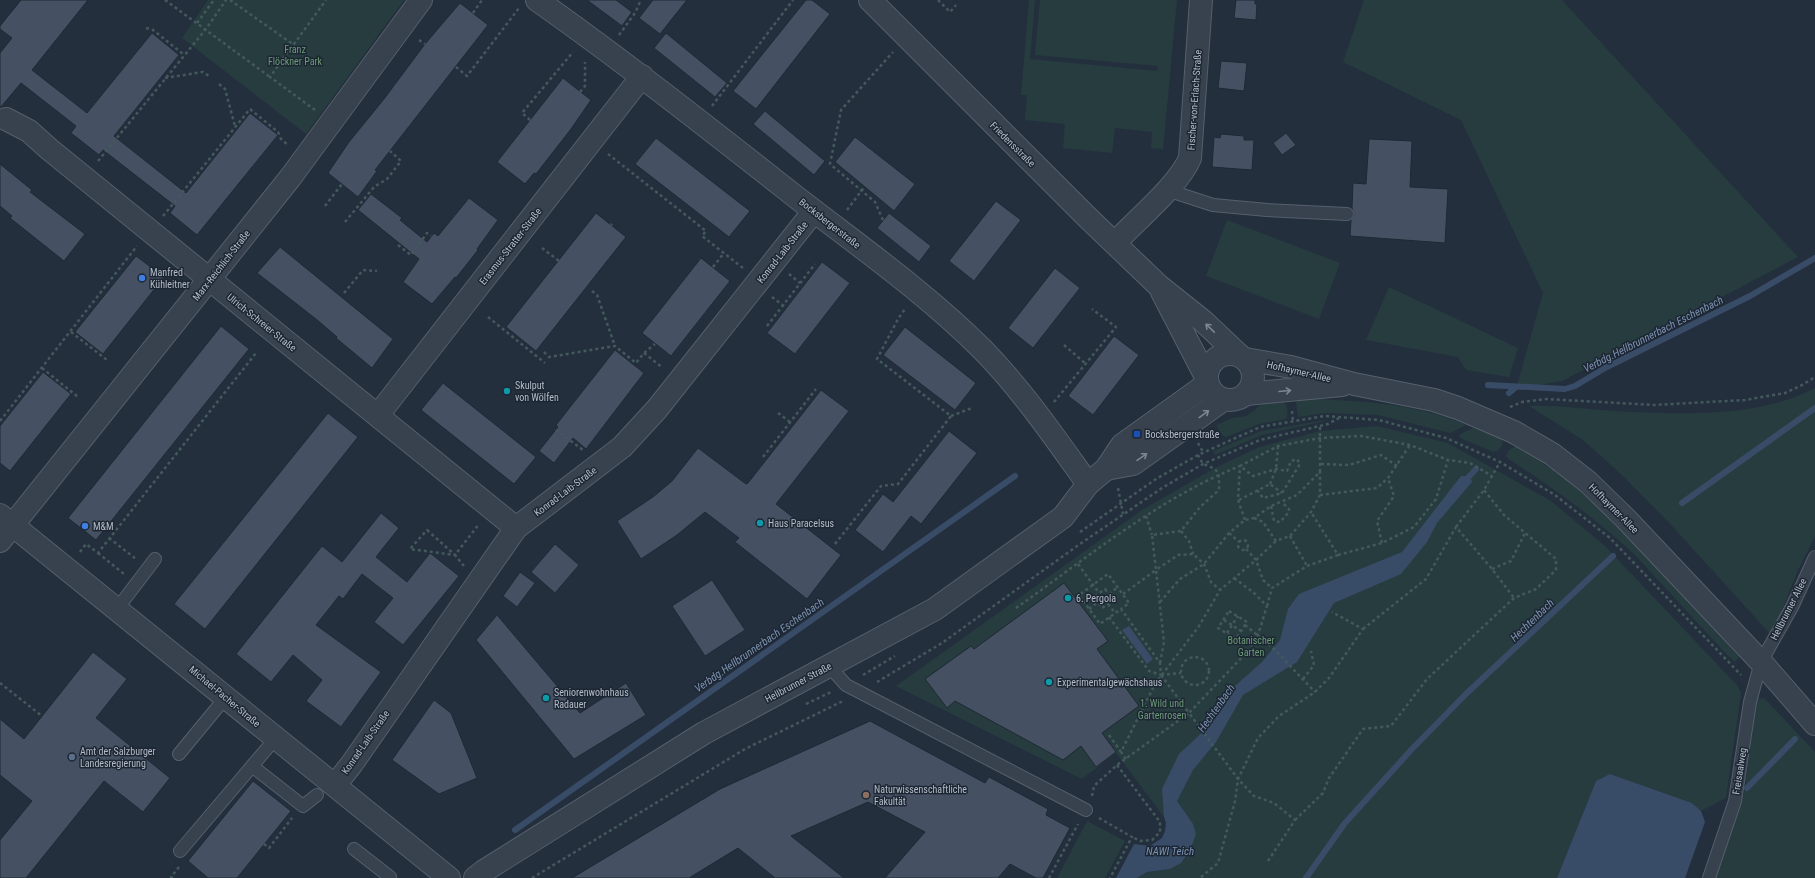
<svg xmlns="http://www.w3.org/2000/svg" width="1815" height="878" font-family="'Roboto Condensed',sans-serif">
	<rect width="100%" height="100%" fill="#242f3e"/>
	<!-- green -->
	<g fill="#263c3f">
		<path d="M208 0H404L306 134 182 38Z"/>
		<path d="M1029 0H1035L1030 59 1157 71 1158 66 1035 55 1040 0H1177L1163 149 1151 148 1152 132 1115 128 1112 153 1063 148 1065 124 1025 120 1027 95H1021Z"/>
		<path d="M1364 0H1562L1798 257 1562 381 1516 389 1543 293 1461 120 1343 62Z"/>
		<path d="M1227 220 1340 263 1319 319 1206 276Z"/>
		<path d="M1389 287 1518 348 1509 377 1466 370 1458 357 1366 340Z"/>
		<path d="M1815 388V536L1798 570 1772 636 1674 528 1622 475 1583 440 1529 406C1553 405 1576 408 1599 410 1665 414 1756 420 1815 388Z"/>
		<path d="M1299 398C1355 401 1414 402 1466 425L1450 433 1378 415 1325 413 1298 417 1296 403Z"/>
		<path d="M1283 400C1287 406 1289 412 1286 419L1259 424 1226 437 1221 434 1216 425 1232 418 1246 416 1254 411 1265 401Z"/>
		<path d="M1325 420V421L1262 435 1215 455 1213 451 1261 431Z"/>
		<path d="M1377 426 1448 443 1551 501 1604 545 1737 685 1741 693 1726 798 1701 811 1692 803 1610 774 1596 781 1557 878H1137L1147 872 1170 869 1184 810 1164 817 1116 753 1082 779 896 686 1142 510 1215 468 1259 447 1320 431Z"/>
		<path d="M1475 427 1501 439 1503 443 1499 450 1494 452 1460 438 1459 435Z"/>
		<path d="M1516 446 1564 477 1591 499 1676 587 1739 657 1735 662 1727 655 1637 557C1598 520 1555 489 1510 460L1506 456 1509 450Z"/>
		<path d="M1764 698 1815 752V878H1715L1744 794 1757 699Z"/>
		<path d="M1087 821 1125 841 1105 878H1057Z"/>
	</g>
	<!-- water -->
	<g fill="#394c67">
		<path d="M1461 476H1470L1472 482 1437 523 1427 542 1401 574 1334 603 1297 662 1243 695 1216 742 1193 770 1177 801 1193 824 1196 834 1191 848 1181 863 1170 869 1147 872 1137 878H1116L1134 844 1150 846 1162 838 1165 831 1166 823 1164 817 1162 789 1179 754 1206 729 1226 694 1262 662 1280 640 1288 609 1299 594 1402 552Z"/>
		<path d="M1129 626 1153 659 1147 664 1122 630Z"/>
		<path d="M1610 774 1692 803 1701 811 1705 822 1685 878H1557L1596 781Z"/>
	</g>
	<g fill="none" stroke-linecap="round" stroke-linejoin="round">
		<!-- stream -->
		<g stroke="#394c67" stroke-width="6">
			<path d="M1488 385 1547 388 1565 389 1575 386 1605 368 1750 296 1815 258"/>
			<path d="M1509 393 1515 388"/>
			<path d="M1465 481 1476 469"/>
			<path d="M1682 503 1815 408"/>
			<path d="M1747 788 1795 739"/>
			<path d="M515 830 1015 476"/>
			<path d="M1306 878 1345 823 1412 749 1466 694 1613 556"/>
		</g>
	</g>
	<!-- building -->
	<g fill="#455162" stroke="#1f2835">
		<path d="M21 0H88L32 70 87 113 152 33 179 55 114 136 186 193 250 113 278 135 197 235 170 213 175 206 103 150 99 155 71 133 76 126 21 83 0 108V53L12 38 0 29V26Z"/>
		<path d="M587 0H616L632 12 622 26Z"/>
		<path d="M653 0H687L660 34 639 18Z"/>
		<path d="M806 0H812L830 14 756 109 733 91Z"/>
		<path d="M1236 0H1255V4H1257L1256 20 1234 18Z"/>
		<path d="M460 3 488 25 375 170 377 171 358 197 328 173 349 142 384 99 425 44Z"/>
		<path d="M666 33 727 83 715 97 654 48Z"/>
		<path d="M1221 61 1247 63 1244 91 1218 88Z"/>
		<path d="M563 78 591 100 571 129 536 174 534 173 525 184 497 162Z"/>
		<path d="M765 111 825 161 814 175 753 124Z"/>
		<path d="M1286 133 1296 145 1282 155 1273 143Z"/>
		<path d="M1221 134 1244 136V140H1254L1252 170 1212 167 1214 137 1220 138Z"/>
		<path d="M855 137 915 184 894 211 835 162Z"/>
		<path d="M656 138 750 211 729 237 635 164Z"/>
		<path d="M1369 139 1412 141 1410 187 1448 189 1445 243 1350 236 1351 220 1354 215 1352 208 1353 183 1366 184Z"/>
		<path d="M0 164 32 190 30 192 85 234 64 261 10 218 12 216 0 206Z"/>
		<path d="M371 194 402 218 400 220 427 242 434 233 438 236 469 198 498 220 477 249 478 250 456 278 455 277 432 304 403 282 419 259 358 210Z"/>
		<path d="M996 201 1021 220 974 281 949 261Z"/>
		<path d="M596 213 626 237 536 351 506 327Z"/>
		<path d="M889 213 931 246 919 262 877 228Z"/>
		<path d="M280 247 393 339 372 368 336 338 337 337 316 319 257 273Z"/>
		<path d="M136 256 164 277 103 354 75 332Z"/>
		<path d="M701 258 730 281 671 356 642 333Z"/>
		<path d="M822 262 850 283 795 354 767 333Z"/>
		<path d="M1055 268 1080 288 1033 348 1008 328Z"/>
		<path d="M221 326 249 349 96 540 68 518Z"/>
		<path d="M905 327 976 383 955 410 883 355Z"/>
		<path d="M1114 336 1139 355 1093 415 1068 396Z"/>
		<path d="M615 350 644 373 586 449 573 438 554 463 539 451 558 427 556 425Z"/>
		<path d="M43 372 71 394 10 471 0 463V426Z"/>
		<path d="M443 383 536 457 514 484 421 410Z"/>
		<path d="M821 390 849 411 776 504 841 555 807 599 735 542 739 538 705 512 677 535 641 559 617 521 653 497 672 481 698 448 746 484 748 483Z"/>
		<path d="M328 413 358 437 205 629 174 604Z"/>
		<path d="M949 431 977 453 921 524 911 516 883 552 855 530 883 494 893 502Z"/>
		<path d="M381 513 399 528 376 557 407 582 430 553 459 576 403 645 374 622 393 598 362 574 343 599 339 596 316 625 381 672 341 727 306 701 322 680 293 655 271 682 236 654 322 546 342 562Z"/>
		<path d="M555 544 579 565 555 593 531 572Z"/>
		<path d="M520 572 535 583 517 607 503 596Z"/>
		<path d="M712 580 745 630 705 656 672 606Z"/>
		<path d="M1064 583 1108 641 1097 649 1139 706 1102 733 1116 752 1096 767 1081 746 1063 760 955 701 947 708 925 679 971 646 974 649Z"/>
		<path d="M497 615 580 713 626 683 646 715 574 759 476 640Z"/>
		<path d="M93 652 127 679 96 718 170 778 143 812 104 781 26 878H0V840L32 801 0 775V719L24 739Z"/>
		<path d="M434 700 451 713 477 778 439 794 392 760Z"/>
		<path d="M870 721 985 783 989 777 1048 809 1046 815 1070 828 1043 878H1036L1010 864 998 878H885L925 832 868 802 791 836 844 878H775L738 848 689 878H572L720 789Z"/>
		<path d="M253 781 291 811 237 878H208L188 861Z"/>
	</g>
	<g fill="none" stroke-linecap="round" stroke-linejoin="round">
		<defs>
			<g id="service">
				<path d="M1167 190 1213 205 1267 210 1347 214"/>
				<path d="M117 609 155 559"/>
				<path d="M829 666 846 685 1086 810"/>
				<path d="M179 754 226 697"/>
				<path d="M252 766 303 806 317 795"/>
				<path d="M354 849 390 877"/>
				<path d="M180 851 275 739"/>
				<path d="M1709 878 1735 801 1750 702 1761 662 1792 607 1815 557"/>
			</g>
			<g id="minor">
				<path d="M537 0C629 65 717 135 805 204 866 251 928 295 983 350 1023 391 1055 438 1088 484"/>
				<path d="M6 119 29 131 49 149 516 528"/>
				<path d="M1115 243C1136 220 1179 185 1190 158L1201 0"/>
				<path d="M378 415 642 76"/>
				<path d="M1106 469 1133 464 1223 400"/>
				<path d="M0 515 449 878"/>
				<path d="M0 541 290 178 421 0"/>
				<path d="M335 785 351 765 516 528 622 447 657 409 814 211"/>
				<path d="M475 878 484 871 704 733 935 609 1063 517 1088 484 1106 469 1122 445 1207 384"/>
			</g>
			<g id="tertiary">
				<path d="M870 0 1088 218 1159 286 1203 321 1239 355"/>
				<path d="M1162 292 1206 377"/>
				<circle cx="1230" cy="377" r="23"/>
				<path d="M1245 359 1291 367 1354 384 1434 400 1458 408 1514 432 1552 454 1588 482 1625 518 1761 662 1815 724"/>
				<path d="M1246 394 1342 385"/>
			</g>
		</defs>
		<!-- service casing -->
		<use href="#service" stroke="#565f6c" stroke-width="14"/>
		<!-- minor casing -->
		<use href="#minor" stroke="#565f6c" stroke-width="24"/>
		<!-- tertiary casing -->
		<use href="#tertiary" stroke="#565f6c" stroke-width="24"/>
		<!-- path -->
		<g stroke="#44595c" stroke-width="2.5" stroke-dasharray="3 3" stroke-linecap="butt">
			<path d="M165 0 270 77"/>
			<path d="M230 0 294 45"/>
			<path d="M938 0 950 12 956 5"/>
			<path d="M473 13 482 0"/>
			<path d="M197 23 214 0"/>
			<path d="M146 28 153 30 183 54"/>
			<path d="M619 35 635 13 641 0"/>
			<path d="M419 40 425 44"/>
			<path d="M456 67 467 76 519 8"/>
			<path d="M165 78 203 72 209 76"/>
			<path d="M219 84 225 89 235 126"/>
			<path d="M580 92 585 86V62"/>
			<path d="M712 106 793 0"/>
			<path d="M315 110 270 77 326 0"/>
			<path d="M530 120 522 113 573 52"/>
			<path d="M608 154 706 231 702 236 743 268"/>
			<path d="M98 161 206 29 226 0"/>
			<path d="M325 206 342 184"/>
			<path d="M847 210 865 186"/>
			<path d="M163 216 250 109 278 132 281 139 288 145"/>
			<path d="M883 220 875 202 830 164 841 110 893 52"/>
			<path d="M345 222 374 187 387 179 401 161 390 151"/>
			<path d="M611 225 612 224"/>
			<path d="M398 245 411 255 427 233 431 236"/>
			<path d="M542 248 559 261"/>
			<path d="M713 267 724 253"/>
			<path d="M789 274 800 283"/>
			<path d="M592 291 597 295 615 346"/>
			<path d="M344 293 363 270 377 271"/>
			<path d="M772 297 784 306"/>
			<path d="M488 317 545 363"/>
			<path d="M767 326 815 264"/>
			<path d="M71 332 107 360"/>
			<path d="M1064 345 1086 364"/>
			<path d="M544 352 549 357 615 346 636 363 644 353 655 344"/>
			<path d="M644 353 663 368"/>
			<path d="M42 368 78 397"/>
			<path d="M1054 402 1116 327 1092 309"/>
			<path d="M1510 407 1522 402 1546 399 1654 405 1745 400 1785 393 1802 385 1815 377"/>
			<path d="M1292 411 1293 422"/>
			<path d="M778 413 790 422"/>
			<path d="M951 416 972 408"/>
			<path d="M0 421 137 246"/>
			<path d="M556 430 583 450"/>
			<path d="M1198 443 1203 452"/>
			<path d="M763 457 816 389"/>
			<path d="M1321 464 1349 465 1381 455 1397 466"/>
			<path d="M1270 484 1276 469 1278 446"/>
			<path d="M1118 488 1123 514"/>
			<path d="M1257 490 1263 498 1282 493 1300 464 1297 459 1291 461 1287 471 1276 469 1253 476 1240 466 1278 446 1320 438 1361 436 1410 445 1448 460 1470 463 1492 476"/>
			<path d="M1320 495 1377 488 1388 478 1410 445"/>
			<path d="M1239 500 1270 484 1282 493"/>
			<path d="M1271 506 1274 521 1280 522 1289 512V509L1282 502"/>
			<path d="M1146 516 1152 535"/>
			<path d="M1254 518 1263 522 1276 541 1290 536 1311 512 1320 495V472"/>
			<path d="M1456 527 1484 490 1500 462"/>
			<path d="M427 530 455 555 410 549Z"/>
			<path d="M1181 531 1189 541 1193 554"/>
			<path d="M1080 532 1156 479 1198 455 1260 427 1325 416 1379 420 1446 438 1500 462 1555 495 1610 538 1741 675"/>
			<path d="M1229 533 1239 542"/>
			<path d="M1290 536 1307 566"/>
			<path d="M109 538 136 559"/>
			<circle cx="1243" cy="545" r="5"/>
			<path d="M1382 543 1377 521 1394 496 1388 478"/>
			<path d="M835 544 881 486 898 484 951 416 877 359 898 319 905 309"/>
			<path d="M1246 549 1256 560 1263 580 1272 588"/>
			<path d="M80 552 86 544 98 553 256 353"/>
			<path d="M98 553 124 574"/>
			<path d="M1338 555 1382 543 1414 527 1436 499 1448 460"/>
			<path d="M1078 564 1099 593"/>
			<path d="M464 566 455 555 479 524"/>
			<path d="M1492 569 1511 561 1525 533"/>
			<path d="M1105 589 1113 600 1102 608 1094 597Z"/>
			<path d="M1109 594 1118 587"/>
			<path d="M1123 594 1156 570 1152 535 1181 531 1200 507 1219 490C1219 473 1221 470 1203 464L1198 455"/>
			<path d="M1160 602 1180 579 1204 564 1229 533 1245 520 1254 518 1271 506 1297 495 1320 472V425"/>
			<path d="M1108 604 1115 613"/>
			<path d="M1267 606 1272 588 1307 566 1338 555 1311 512"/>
			<path d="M1016 608C1087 558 1159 498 1240 466L1238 500 1245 520"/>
			<path d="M1089 609 1098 602"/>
			<path d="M1229 611 1247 622 1236 639 1218 628Z"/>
			<path d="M1109 617 1149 671 1161 675 1160 663 1121 609 1100 624 1079 595 1108 574 1129 603 1121 609"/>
			<path d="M1224 620 1241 631"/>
			<path d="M1245 625 1272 647 1315 692"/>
			<path d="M1363 629 1426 579 1456 527 1492 569 1514 598"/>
			<path d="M1227 633 1238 616"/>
			<circle cx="1195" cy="671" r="14"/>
			<path d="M1160 663 1164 642 1156 570 1178 555 1193 554 1204 564 1211 582 1220 590"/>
			<path d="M863 675 895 656"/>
			<path d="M1161 675 1189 713 1246 653 1258 635 1267 606 1254 593 1234 578"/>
			<path d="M1161 675 1181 673"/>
			<path d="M1303 679 1314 665 1311 651"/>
			<path d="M877 682 942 643 1080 544 1162 488 1203 464 1260 440 1328 424 1339 418"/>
			<path d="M0 683 42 716"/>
			<path d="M806 704 831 692"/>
			<path d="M1109 735 1121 752"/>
			<path d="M1126 759 1121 752 1155 684 1199 626 1220 590 1256 560 1276 541"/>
			<path d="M1117 765 1160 822V832L1152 840 1141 841 1132 837"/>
			<path d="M1092 796 1094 786 1117 765 1189 713 1238 779 1235 801 1218 863 1200 878"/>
			<path d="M1099 818 1132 837 1110 878"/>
			<path d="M1295 820 1323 793 1329 778 1363 729 1391 726 1427 679 1514 598 1536 589 1556 570V559L1504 515 1484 490"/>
			<path d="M264 844 269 848 292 818"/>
			<path d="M1268 861 1295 820 1274 803 1254 796 1238 779 1258 738 1279 716 1315 692 1329 678 1363 629 1332 612"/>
			<path d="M173 878 171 877 179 867"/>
			<path d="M532 878 745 749 843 701"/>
			<path d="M1049 878 1078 824"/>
		</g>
		<!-- service -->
		<use href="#service" stroke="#38414e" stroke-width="12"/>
		<!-- minor -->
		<use href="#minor" stroke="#38414e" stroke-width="22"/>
		<!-- tertiary -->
		<use href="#tertiary" stroke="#38414e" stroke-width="22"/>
	</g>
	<!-- one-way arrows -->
	<defs><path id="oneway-shaft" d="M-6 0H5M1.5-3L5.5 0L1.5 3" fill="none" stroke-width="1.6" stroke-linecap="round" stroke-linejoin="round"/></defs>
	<g stroke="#7c8592">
		<use href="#oneway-shaft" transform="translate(1210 328) rotate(-136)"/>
		<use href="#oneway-shaft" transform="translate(1285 391) rotate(-5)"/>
		<use href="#oneway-shaft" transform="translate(1204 414) rotate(-36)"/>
		<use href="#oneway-shaft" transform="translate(1142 457) rotate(-35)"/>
	</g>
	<!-- markers -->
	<g fill="#3f7fe0" stroke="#1d2633" stroke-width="1.5">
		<circle cx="142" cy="278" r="4"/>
		<circle cx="85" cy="526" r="4"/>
	</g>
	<g fill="#0f9aa8" stroke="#1d2633" stroke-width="1.5">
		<circle cx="507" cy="391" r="4"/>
		<circle cx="760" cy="523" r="4"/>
		<circle cx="1068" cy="598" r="4"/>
		<circle cx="1049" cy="682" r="4"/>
		<circle cx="546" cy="698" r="4"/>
	</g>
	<rect fill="#1a4fb4" stroke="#1d2633" stroke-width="1.5" x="1133" y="430" width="8" height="8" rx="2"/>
	<circle fill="#5c6f8a" stroke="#1d2633" stroke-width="1.5" cx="72" cy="757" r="4"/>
	<circle fill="#8d6e63" stroke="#1d2633" stroke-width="1.5" cx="866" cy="795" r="4"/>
	<g text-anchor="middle" stroke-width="3" stroke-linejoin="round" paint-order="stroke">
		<!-- park labels -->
		<g font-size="10" fill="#6b9a76" stroke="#1d2633">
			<text x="295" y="53">Franz<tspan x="295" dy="12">Flöckner Park</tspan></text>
			<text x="1251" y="644">Botanischer<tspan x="1251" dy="12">Garten</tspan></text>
			<text x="1162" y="707">1. Wild und<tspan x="1162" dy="12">Gartenrosen</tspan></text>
		</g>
		<!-- street labels -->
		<g font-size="10" fill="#b4bcc9" stroke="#1d2633">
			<text transform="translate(1194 100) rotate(-86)" y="4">Fischer-von-Erlach-Straße</text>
			<text transform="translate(1013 144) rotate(45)" y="4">Friedensstraße</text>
			<text transform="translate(830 223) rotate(38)" y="4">Bocksbergerstraße</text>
			<text transform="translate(510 246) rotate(-52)" y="4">Erasmus-Stratter-Straße</text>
			<text transform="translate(782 252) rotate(-52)" y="4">Konrad-Laib-Straße</text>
			<text transform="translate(221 265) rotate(-52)" y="4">Marx-Reichlich-Straße</text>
			<text transform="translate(262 322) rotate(39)" y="4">Ulrich-Schreier-Straße</text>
			<text transform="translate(1299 371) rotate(13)" y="4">Hofhaymer-Allee</text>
			<text transform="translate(565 491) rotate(-37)" y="4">Konrad-Laib-Straße</text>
			<text transform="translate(1614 508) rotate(45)" y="4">Hofhaymer-Allee</text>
			<text transform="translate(1788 609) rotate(-63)" y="4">Hellbrunner Allee</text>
			<text transform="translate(798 682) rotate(-28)" y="4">Hellbrunner Straße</text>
			<text transform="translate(225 696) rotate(40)" y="4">Michael-Pacher-Straße</text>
			<text transform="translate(365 742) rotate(-55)" y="4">Konrad-Laib-Straße</text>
			<text transform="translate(1739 771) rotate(-81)" y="4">Freisaalweg</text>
		</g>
		<!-- poi labels -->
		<g font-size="10" fill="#b4bcc9" stroke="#1d2633" text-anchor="start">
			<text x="150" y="276">Manfred<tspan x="150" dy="12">Kühleitner</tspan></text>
			<text x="515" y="389">Skulput<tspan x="515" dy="12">von Wölfen</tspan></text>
			<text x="1145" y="438">Bocksbergerstraße</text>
			<text x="768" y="527">Haus Paracelsus</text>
			<text x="93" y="530">M&amp;M</text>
			<text x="1076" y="602">6. Pergola</text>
			<text x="1057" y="686">Experimentalgewächshaus</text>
			<text x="554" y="696">Seniorenwohnhaus<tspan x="554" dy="12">Radauer</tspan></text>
			<text x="80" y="755">Amt der Salzburger<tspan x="80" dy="12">Landesregierung</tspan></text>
			<text x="874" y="793">Naturwissenschaftliche<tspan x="874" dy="12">Fakultät</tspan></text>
		</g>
		<!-- water labels -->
		<g font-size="11" font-style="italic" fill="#7c92b1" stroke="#1d2633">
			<text transform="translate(1653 334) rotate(-27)" y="4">Verbdg.Hellbrunnerbach Eschenbach</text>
			<text transform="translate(1532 620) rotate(-44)" y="4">Hechtenbach</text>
			<text transform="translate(759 645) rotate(-35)" y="4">Verbdg.Hellbrunnerbach Eschenbach</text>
			<text transform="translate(1216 708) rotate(-55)" y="4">Hechtenbach</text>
			<text x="1170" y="855">NAWI Teich</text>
		</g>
	</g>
</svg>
